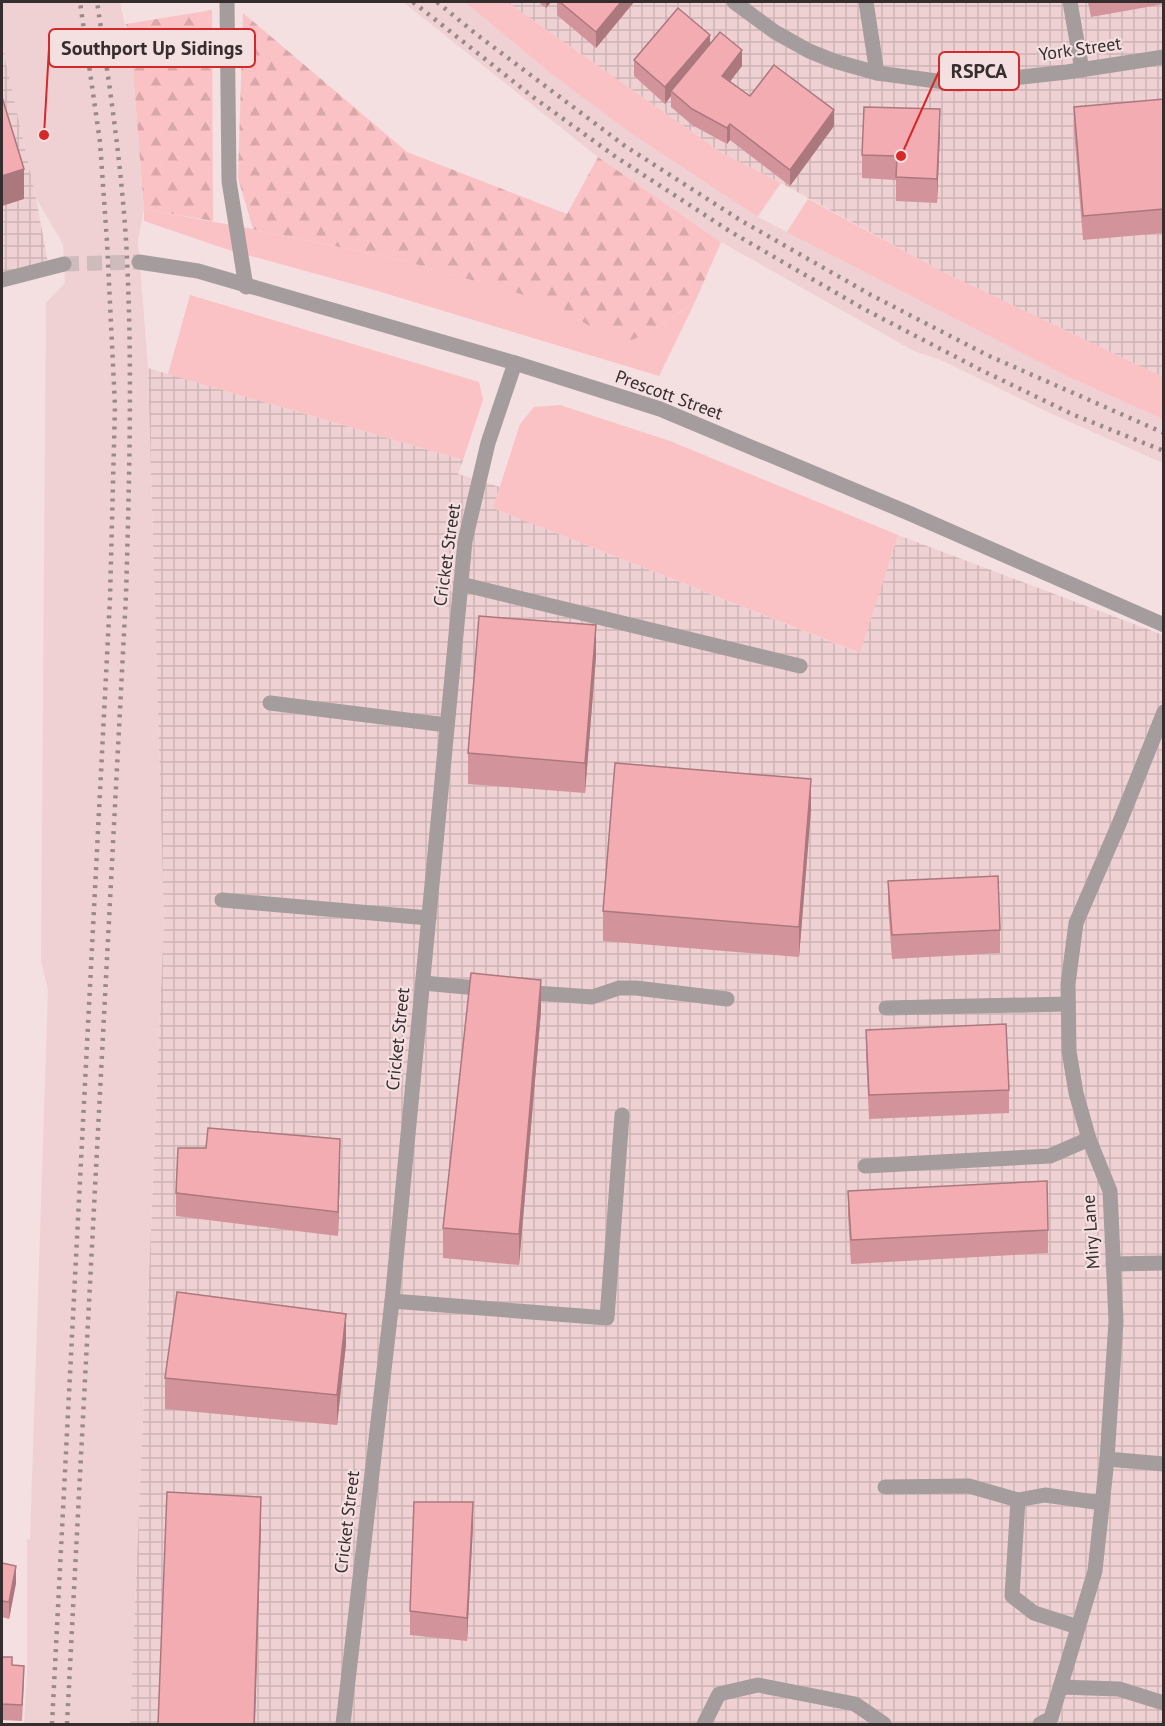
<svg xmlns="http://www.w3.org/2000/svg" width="1165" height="1726" font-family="'PT Sans',sans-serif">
	<defs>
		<pattern id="industrial-grid" width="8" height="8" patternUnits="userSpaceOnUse" patternTransform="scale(1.5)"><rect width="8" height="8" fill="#efd1d3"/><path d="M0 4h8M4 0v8" fill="none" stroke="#ceb4b5"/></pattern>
		<pattern id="forest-firs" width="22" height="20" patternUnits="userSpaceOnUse" patternTransform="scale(1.5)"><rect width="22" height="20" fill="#fbc2c6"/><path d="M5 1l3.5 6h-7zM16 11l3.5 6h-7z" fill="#d8a7aa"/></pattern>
	</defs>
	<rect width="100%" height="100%" fill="#f4dfe1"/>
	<!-- built -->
	<g fill="#efd1d3">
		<path d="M2 2H120L132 58 144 209 138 240 148 368 164 920 130 1724H24L27 1673V1539L30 1540 48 990 41 961 46 303 65 283 63 244 36 198 2 45Z"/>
		<path d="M403 2H507L722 153 781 183 758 217 787 232 808 199 943 272 1163 377V463L1052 414 941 360 914 351 721 242 598 157Z"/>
	</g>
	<!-- industrial -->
	<g fill="url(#industrial-grid)">
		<path d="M507 2H1163V377L943 272 781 183 722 153Z"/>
		<path d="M2 45 36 198 48 263 2 275Z"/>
		<path d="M148 368 463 460 458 474 500 487 493 508 859 653 898 535 1163 635V1724H130L164 920Z"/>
	</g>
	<!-- grass -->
	<g fill="#fbc2c6">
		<path d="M465 2H507L722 153 781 183 757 216 632 134 553 75Z"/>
		<path d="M808 199 943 272 1163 377V419L1069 377 787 232Z"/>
		<path d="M144 209 253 229 397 259 557 304 589 326 653 330 695 302 659 376 371 289 229 250 144 221Z"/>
		<path d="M190 295 479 382 483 400 463 460 168 374Z"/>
		<path d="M560 405 670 441 898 535 860 653 493 508 520 424 534 407Z"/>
	</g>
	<!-- forest -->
	<g fill="url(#forest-firs)">
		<path d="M212 10 213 221 144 209 132 58 126 24Z"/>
		<path d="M243 13 407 152 567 214 598 157 721 242 695 302 653 330 632 340 589 326 556 304 397 259 253 229 238 178Z"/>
	</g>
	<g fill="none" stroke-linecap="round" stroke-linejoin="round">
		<!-- street-tunnel -->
		<path stroke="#cebcbd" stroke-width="15" stroke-dasharray="15 8" stroke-linecap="butt" d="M64 264 139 262"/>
		<!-- lane -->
		<g stroke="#a59d9d" stroke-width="15">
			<path d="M227 2 229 181 246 287"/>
			<path d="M1070 2 1082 70"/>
			<path d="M461 584 800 666"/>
			<path d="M270 703 447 725"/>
			<path d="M222 900 429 918"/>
			<path d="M423 983 488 989"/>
			<path d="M521 992 592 997 619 988H636L727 999"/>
			<path d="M886 1008 1068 1004"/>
			<path d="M865 1166 1050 1156 1089 1139"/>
			<path d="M1113 1264 1164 1263"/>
			<path d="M392 1301 607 1318 622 1115"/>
			<path d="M885 1487 969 1486 1018 1500"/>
			<path d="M1078 1627 1034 1613 1012 1596 1018 1500 1045 1495 1102 1503"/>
			<path d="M1060 1687 1119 1689 1164 1703"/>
			<path d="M343 1724 392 1301 465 541 488 443 515 363"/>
			<path d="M704 1724 719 1694 758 1685 855 1704 884 1724"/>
		</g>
		<!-- street -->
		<g stroke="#a59d9d" stroke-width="15">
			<path d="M734 2 775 32 809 51 834 61 877 73 959 84 1067 72 1164 57"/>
			<path d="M866 2 877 73"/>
			<path d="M139 262 198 271 515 363 660 409 911 514 1164 625"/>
			<path d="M2 280 64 264"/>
			<path d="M1107 1459 1164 1464"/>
			<path d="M1040 1724 1051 1718 1095 1571 1107 1459 1116 1321 1110 1191 1089 1139 1076 1093 1069 1051 1068 984 1076 923 1119 824 1164 712"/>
		</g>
		<!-- rail -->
		<g stroke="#98898a" stroke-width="4.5" stroke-dasharray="3 6" stroke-linecap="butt">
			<path d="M413 2 533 97 616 157 731 232 864 309 979 369 1074 415 1164 451"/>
			<path d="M437 2 476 34 625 146 740 220 871 295 987 355 1164 433"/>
			<path d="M52 1724 110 598 115 406 107 242 100 142 80 2"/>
			<path d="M67 1724 126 595C129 491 132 386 128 282 125 188 111 94 97 2"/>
		</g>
	</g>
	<!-- wall -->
	<g fill="#d2949a">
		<path d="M538 2H551L546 8Z"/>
		<path d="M557 2H634L596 48 557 15Z"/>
		<path d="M1088 2H1164V4L1091 17Z"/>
		<path d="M710 44 742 66 730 81 750 96 834 126 790 186 730 140 727 144 692 125 671 107V96L665 104 634 76V60Z"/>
		<path d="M1164 99V233L1083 240 1074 130V107Z"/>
		<path d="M940 133 937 203 896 201V180L862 178V155Z"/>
		<path d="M596 656 585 793 468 784V753Z"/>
		<path d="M811 810 799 957 603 941V911Z"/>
		<path d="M888 881 1000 930V953L892 959 888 905Z"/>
		<path d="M541 1011 519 1265 443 1258V1228Z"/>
		<path d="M866 1030 1009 1090V1113L869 1119 866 1054Z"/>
		<path d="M340 1163 338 1236 176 1216V1193Z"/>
		<path d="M848 1191 1048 1230V1253L851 1264 848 1215Z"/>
		<path d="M346 1344 337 1425 165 1409V1378Z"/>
		<path d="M473 1525 467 1641 410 1635V1611Z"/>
		<path d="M2 1563 16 1583 9 1619 2 1617Z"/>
		<path d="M2 1657 12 1665 24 1682 22 1721 2 1720Z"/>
	</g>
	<!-- shaded-wall -->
	<g fill="#ab787d">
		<path d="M546 2H551L546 8Z"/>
		<path d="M621 2H634L596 48V32Z"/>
		<path d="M710 35V52L671 91V96L665 104V87Z"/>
		<path d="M742 50V66L722 92V76Z"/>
		<path d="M940 109V133L937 203V179Z"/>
		<path d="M834 110V126L790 186V170Z"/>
		<path d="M730 124V140L727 144V128Z"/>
		<path d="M24 169V199L2 206V176Z"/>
		<path d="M596 625V656L585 793V763Z"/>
		<path d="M811 779V810L799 957V927Z"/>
		<path d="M541 980V1011L519 1265V1234Z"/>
		<path d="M340 1139V1163L338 1236V1212Z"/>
		<path d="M346 1314V1344L337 1425V1395Z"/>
		<path d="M261 1497V1528L255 1725H254Z"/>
		<path d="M473 1502V1525L467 1641V1618Z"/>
		<path d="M16 1566V1583L9 1619V1602Z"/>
	</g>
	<!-- building -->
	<g fill="#f4acb3" stroke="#ab787d" stroke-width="1.5">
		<path d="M560 2H621L596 32Z"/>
		<path d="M678 8 710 35 665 87 634 60Z"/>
		<path d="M720 32 742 50 722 76 750 96 774 65 834 110 790 170 730 124 727 128 692 109 671 91Z"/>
		<path d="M2 97 24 169 2 176Z"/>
		<path d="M1164 99V209L1083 216 1074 107Z"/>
		<path d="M864 107 940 109 937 179 896 177 897 156 862 155Z"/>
		<path d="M479 616 596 625 585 763 468 753Z"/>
		<path d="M615 763 811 779 799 927 603 911Z"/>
		<path d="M998 876 1000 930 892 935 888 881Z"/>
		<path d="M471 973 541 980 519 1234 443 1228Z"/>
		<path d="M1006 1024 1009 1090 869 1095 866 1030Z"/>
		<path d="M208 1128 340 1139 338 1212 176 1193 178 1148H206Z"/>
		<path d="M1047 1181 1048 1230 851 1240 848 1191Z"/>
		<path d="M177 1292 346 1314 337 1395 165 1378Z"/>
		<path d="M167 1492 261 1497 254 1725H158Z"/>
		<path d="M414 1502H473L467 1618 410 1611Z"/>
		<path d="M2 1563 16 1566 9 1602 2 1601Z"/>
		<path d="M2 1657H12V1665L24 1666 22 1705 2 1704Z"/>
	</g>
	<g text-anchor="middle" stroke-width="4.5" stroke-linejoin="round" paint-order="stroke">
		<!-- street labels -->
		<g font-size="18" fill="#362e2e" stroke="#f4dfe1">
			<text transform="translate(1080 49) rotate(-8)" y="6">York Street</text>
			<text transform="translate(669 395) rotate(20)" y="6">Prescott Street</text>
			<text transform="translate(447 555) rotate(-82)" y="6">Cricket Street</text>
			<text transform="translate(398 1039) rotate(-84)" y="6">Cricket Street</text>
			<text transform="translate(1091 1232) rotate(-94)" y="6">Miry Lane</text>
			<text transform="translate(347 1522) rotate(-83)" y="6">Cricket Street</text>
		</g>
	</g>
	<!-- callouts -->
	<path fill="none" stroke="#d62828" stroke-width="2" d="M44 135L49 48M901 156L939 71"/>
	<g fill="#d62828" stroke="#f4dfe1" stroke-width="2">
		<circle cx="44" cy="135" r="6"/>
		<circle cx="901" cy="156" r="6"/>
	</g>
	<g fill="#f4dfe1" stroke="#d62828" stroke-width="2">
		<rect x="49" y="29" width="206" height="38" rx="6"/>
		<rect x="939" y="52" width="80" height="38" rx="6"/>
	</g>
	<g font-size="20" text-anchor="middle" font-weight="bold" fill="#362e2e">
		<text x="152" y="55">Southport Up Sidings</text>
		<text x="979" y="78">RSPCA</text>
	</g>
	<!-- border -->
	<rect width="1165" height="1726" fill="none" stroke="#362e2e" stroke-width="6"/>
</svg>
